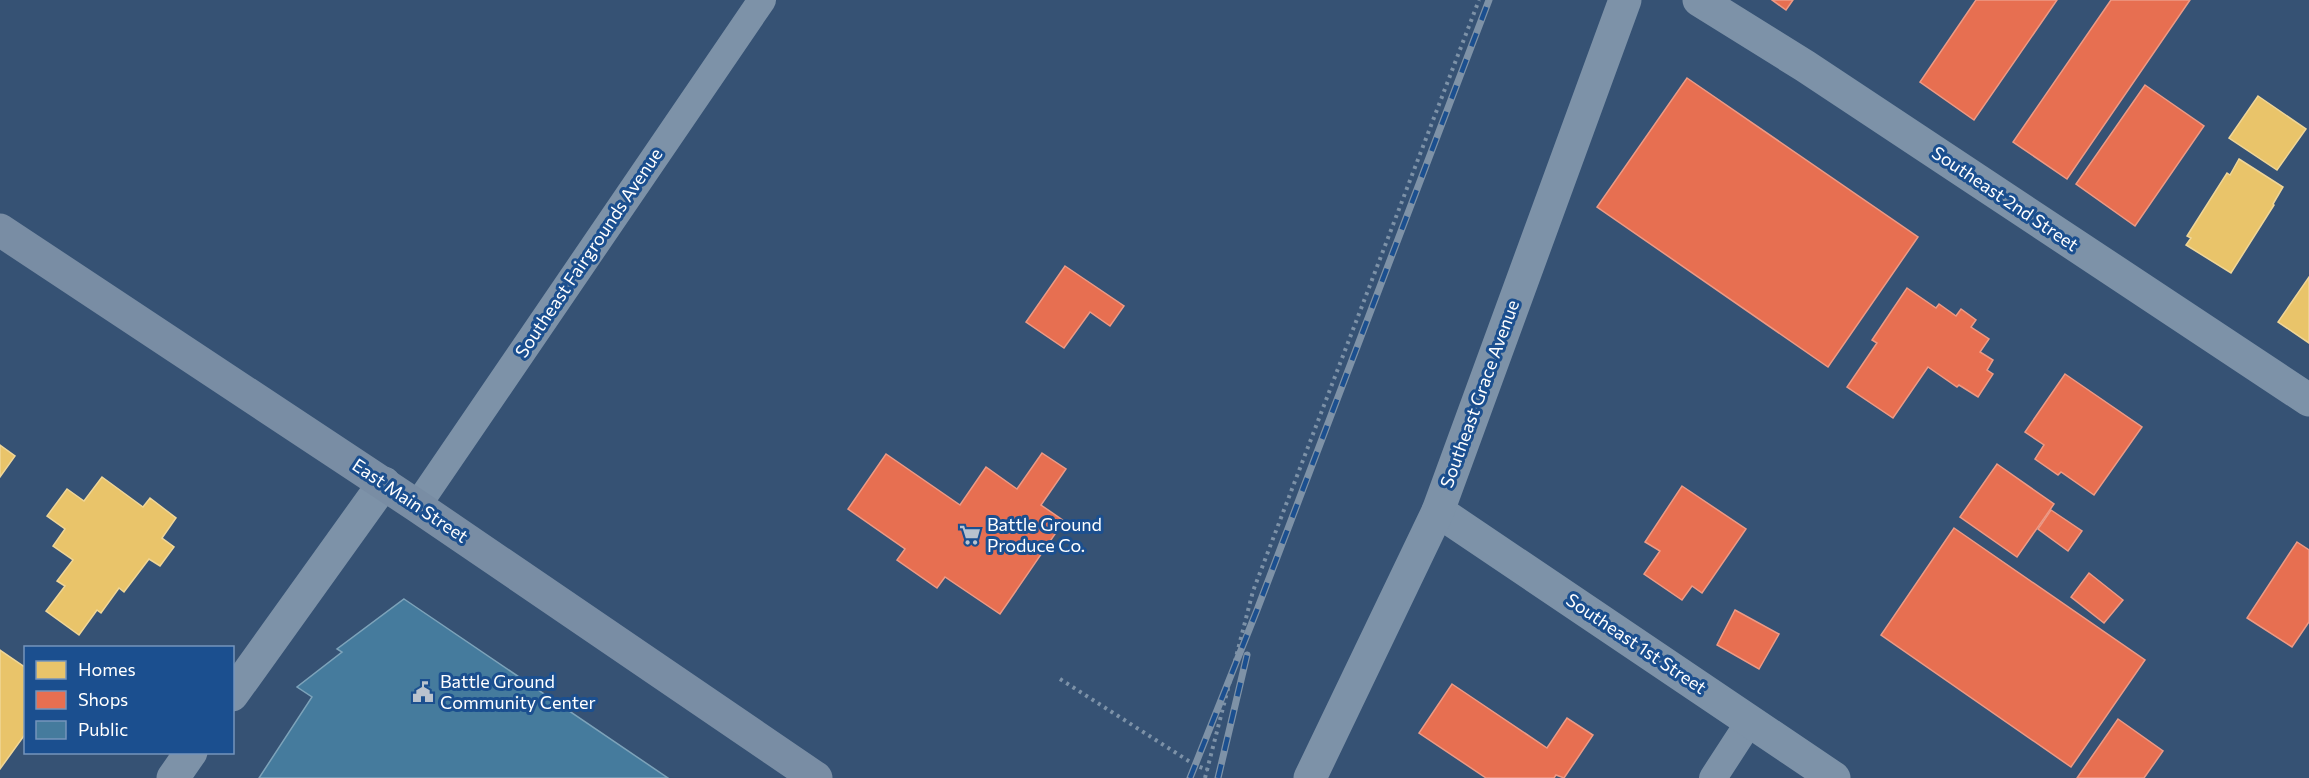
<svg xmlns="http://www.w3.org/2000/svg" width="2309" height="778" font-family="Commissioner,sans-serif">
	<rect width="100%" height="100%" fill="#365274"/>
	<!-- homes -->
	<g fill="#e9c46a" stroke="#f0d697" stroke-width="1.5">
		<path d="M2258 96 2306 129 2277 170 2229 138Z"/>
		<path d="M2239 159 2283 187 2273 204 2274 205 2231 273 2186 245 2191 238 2187 236 2227 173 2230 175Z"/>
		<path d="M2309 277V343L2278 322Z"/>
		<path d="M0 445 15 456 0 477Z"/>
		<path d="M102 477 143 507 150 498 176 518 162 538 174 547 160 566 149 559 124 592 119 588 101 613 97 610 79 635 46 611 65 586 57 581 73 560 53 546 65 529 47 516 67 489 84 501Z"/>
		<path d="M0 650 26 668V733L0 769Z"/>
	</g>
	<!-- shops -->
	<g fill="#e76f51" stroke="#ee9a85" stroke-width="1.5">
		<path d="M1772 0H1793L1786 10Z"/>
		<path d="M1976 0H2057L1974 120 1920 82Z"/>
		<path d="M2111 0H2190L2067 179 2013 142Z"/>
		<path d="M1687 78 1918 237 1828 367 1597 207Z"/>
		<path d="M2145 85 2204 126 2135 226 2076 184Z"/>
		<path d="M1065 266 1124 306 1110 326 1090 312 1064 348 1026 322Z"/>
		<path d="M1907 288 1936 308 1939 304 1956 316 1961 309 1976 320 1971 327 1989 339 1980 352 1993 360 1987 370 1993 374 1978 397 1959 385 1957 387 1928 367 1893 418 1847 387 1877 343 1872 340Z"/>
		<path d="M2065 374 2142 427 2094 495 2061 472 2058 475 2035 459 2044 445 2025 432Z"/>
		<path d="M1042 453 1066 469 1041 505 1064 521 1000 614 945 577 937 588 897 560 905 549 848 509 886 454 960 505 986 467 1017 489Z"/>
		<path d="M1997 464 2054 504 2017 557 1960 517Z"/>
		<path d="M1682 486 1746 529 1702 593 1692 586 1682 600 1644 574 1660 551 1645 542Z"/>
		<path d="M2051 510 2082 531 2068 551 2038 529Z"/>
		<path d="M1954 528 2145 660 2071 767 1881 635Z"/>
		<path d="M2297 542 2309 550V622L2292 647 2247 618Z"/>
		<path d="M2089 573 2123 600 2104 623 2071 597Z"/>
		<path d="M1735 610 1779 634 1759 669 1717 645Z"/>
		<path d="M1452 684 1547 748 1567 718 1593 735 1564 778 1556 775 1554 778H1486L1419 733Z"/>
		<path d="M2118 719 2163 751 2144 778H2077Z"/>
	</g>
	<!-- public -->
	<path fill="#457b9d" stroke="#7da3ba" stroke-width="1.5" d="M404 599 668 778H259L312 697 297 687 342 652 337 649Z"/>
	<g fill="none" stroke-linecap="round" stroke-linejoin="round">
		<!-- path -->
		<g stroke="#7d92a8" stroke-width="4" stroke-dasharray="3 4.5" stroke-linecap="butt">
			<path d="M1060 679 1195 765 1208 770"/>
			<path d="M1205 778 1253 591 1479 0"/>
		</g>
		<!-- service -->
		<g stroke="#7d92a8" stroke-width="28">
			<path d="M417 506 762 0"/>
			<path d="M1713 778 1750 721"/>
		</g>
		<!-- minor -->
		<g stroke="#7d92a8" stroke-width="33">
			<path d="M1699 0 1805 66 2309 400"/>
			<path d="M1438 511 1834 778"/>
			<path d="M232 695 384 483"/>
			<path d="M173 778 191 752"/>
		</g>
		<!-- tertiary -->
		<path stroke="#7d92a8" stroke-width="33" d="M1310 778 1438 511 1625 0"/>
		<!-- secondary -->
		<path stroke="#798da4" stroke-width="33" d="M0 230 417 506 816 778"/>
		<defs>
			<g id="rail">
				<path d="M1190 778 1257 610 1489 0"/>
				<path d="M1218 778 1247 655"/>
			</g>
		</defs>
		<!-- rail casing -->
		<use href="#rail" stroke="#7e92a7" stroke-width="7"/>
		<!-- rail -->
		<use href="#rail" stroke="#1b4f8f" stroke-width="4.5" stroke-dasharray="14" stroke-linecap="butt"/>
	</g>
	<!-- icons -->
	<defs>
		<symbol id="supermarket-bare" viewBox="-9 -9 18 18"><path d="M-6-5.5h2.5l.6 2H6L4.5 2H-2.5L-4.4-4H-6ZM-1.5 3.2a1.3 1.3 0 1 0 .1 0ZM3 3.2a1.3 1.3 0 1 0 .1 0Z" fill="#b9c2ce" stroke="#1b4f8f" stroke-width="2.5" paint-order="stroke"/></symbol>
		<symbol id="civic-bare" viewBox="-9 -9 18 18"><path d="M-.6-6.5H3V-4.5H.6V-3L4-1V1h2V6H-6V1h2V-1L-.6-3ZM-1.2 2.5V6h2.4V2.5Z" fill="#b9c2ce" stroke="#1b4f8f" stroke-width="2.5" paint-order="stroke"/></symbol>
	</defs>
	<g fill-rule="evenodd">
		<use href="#supermarket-bare" x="955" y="520" width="30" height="30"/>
		<use href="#civic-bare" x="408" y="677" width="30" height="30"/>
	</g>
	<g text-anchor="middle" stroke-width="6" stroke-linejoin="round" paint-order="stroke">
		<!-- street labels -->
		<g font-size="18" fill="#fff" stroke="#1b4f8f">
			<text transform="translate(2005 199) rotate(34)" y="6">Southeast 2nd Street</text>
			<text transform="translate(589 253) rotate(-56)" y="6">Southeast Fairgrounds Avenue</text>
			<text transform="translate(1480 394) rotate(-70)" y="6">Southeast Grace Avenue</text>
			<text transform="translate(410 501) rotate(34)" y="6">East Main Street</text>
			<text transform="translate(1636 644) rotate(34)" y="6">Southeast 1st Street</text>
		</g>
		<!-- poi labels -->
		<g font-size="18" fill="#fff" stroke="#1b4f8f" text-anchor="start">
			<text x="987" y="531">Battle Ground<tspan x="987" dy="21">Produce Co.</tspan></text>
			<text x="440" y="688">Battle Ground<tspan x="440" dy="21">Community Center</tspan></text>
		</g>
	</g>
	<!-- legend -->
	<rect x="24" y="646" width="210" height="108" fill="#1b4f8f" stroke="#7695bc" stroke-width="1.5"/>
	<rect x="36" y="661" width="30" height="18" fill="#e9c46a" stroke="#7695bc" stroke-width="1.5"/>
	<text x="78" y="676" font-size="18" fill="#ffffff">Homes</text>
	<rect x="36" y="691" width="30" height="18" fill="#e76f51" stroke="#7695bc" stroke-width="1.5"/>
	<text x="78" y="706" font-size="18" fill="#ffffff">Shops</text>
	<rect x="36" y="721" width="30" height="18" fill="#457b9d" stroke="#7695bc" stroke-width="1.5"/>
	<text x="78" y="736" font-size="18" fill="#ffffff">Public</text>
</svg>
